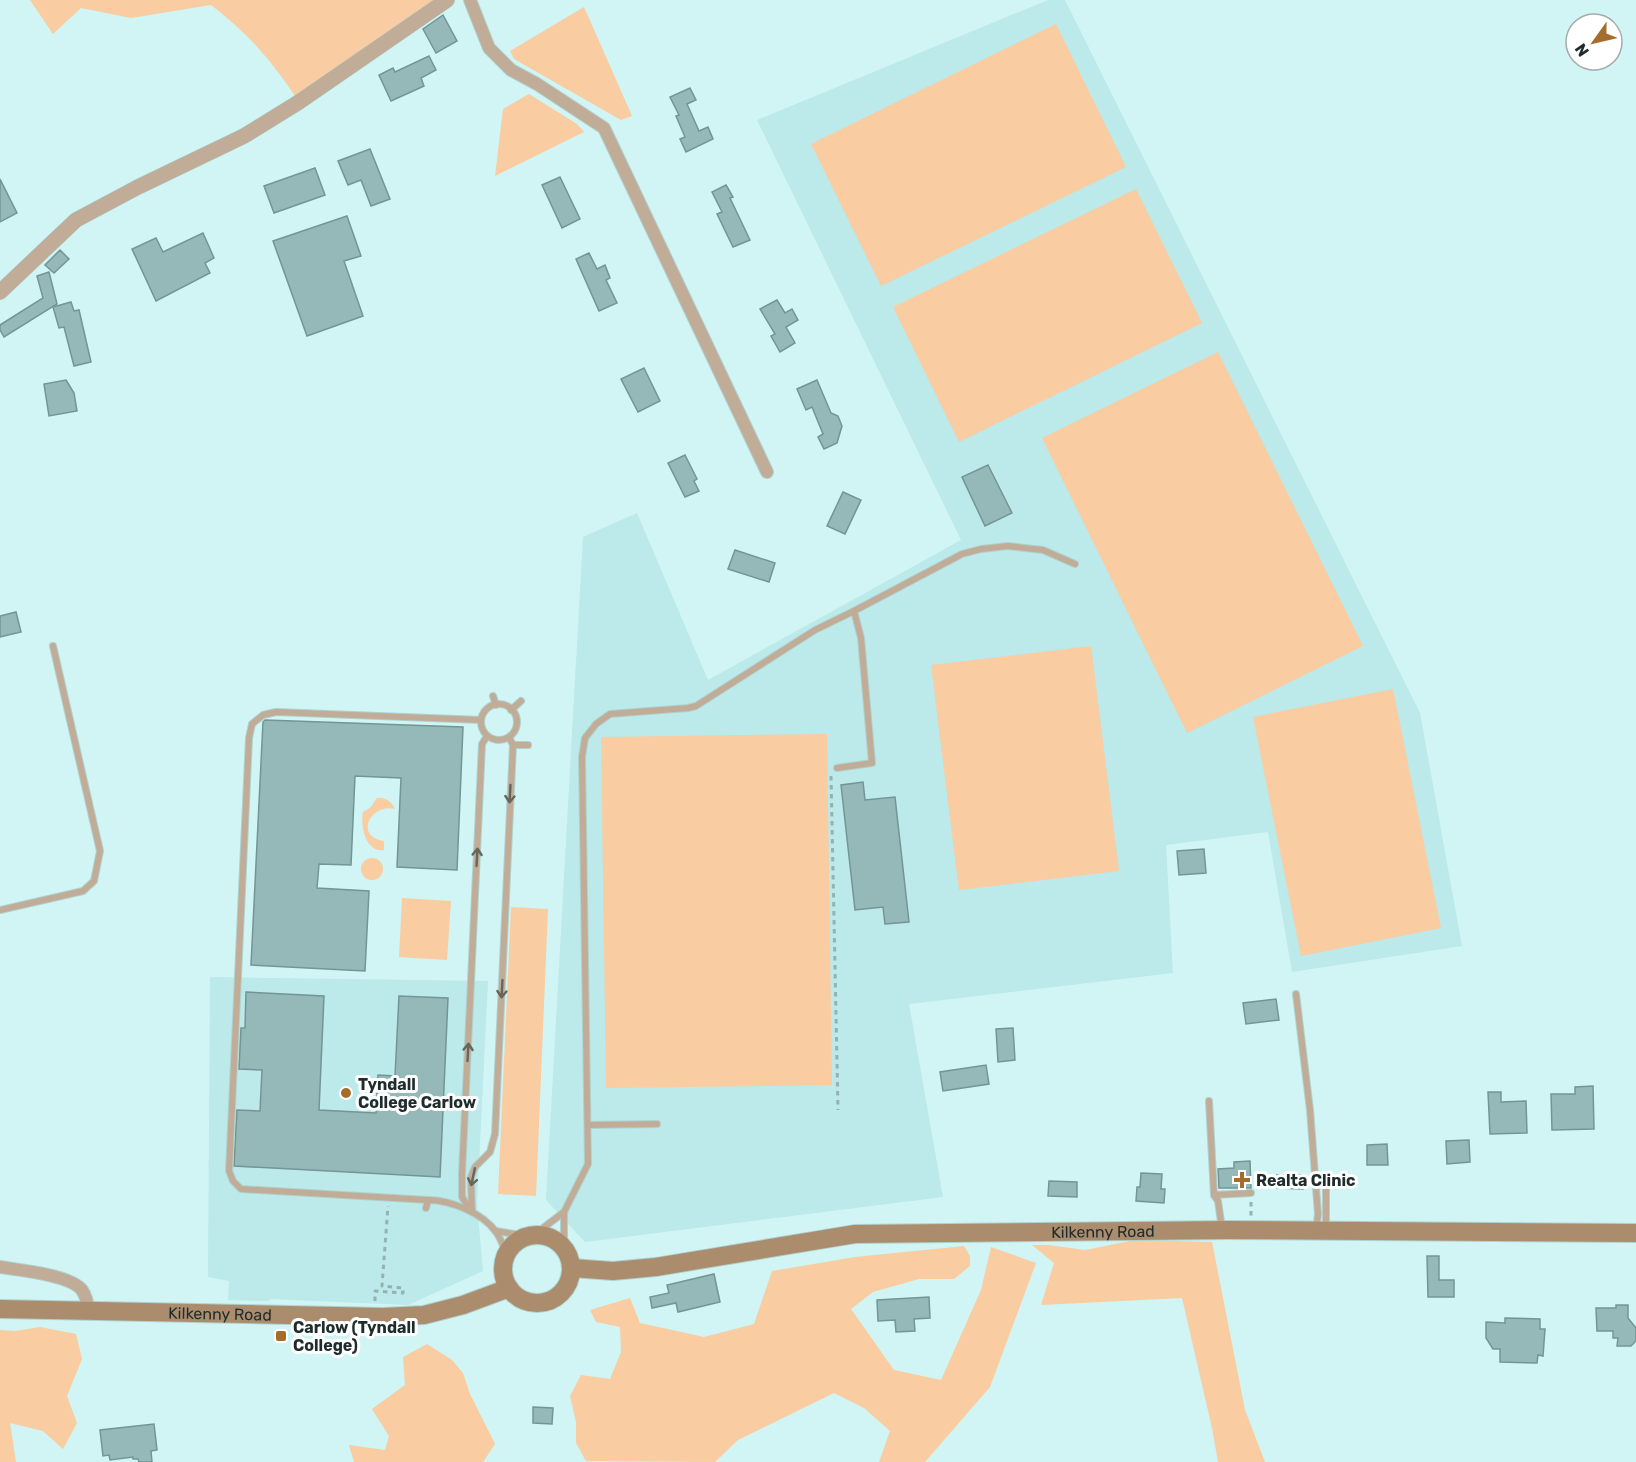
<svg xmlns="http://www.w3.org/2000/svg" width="1636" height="1462" font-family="Rubik,sans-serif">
	<rect width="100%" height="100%" fill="#d0f5f4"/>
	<!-- built -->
	<g fill="#bce9e9">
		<path d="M1048 0H1065L1420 713 1462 946 1292 972 1268 832 1166 845 1173 973 909 1004 943 1197 585 1242 546 1200 583 537 637 513 708 680 961 540 757 120Z"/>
		<path d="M210 977 488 981 477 1204 483 1271 408 1305 270 1299 268 1301 228 1300 229 1281 208 1277Z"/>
	</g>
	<!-- green -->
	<g fill="#f9cca1">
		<path d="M30 0H444L299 102C274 63 248 33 211 5L131 18 81 8 53 34Z"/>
		<path d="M584 7 632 116 621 120 514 59 510 51Z"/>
		<path d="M1056 24 1126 167 881 286 811 144Z"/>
		<path d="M529 94 577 124 584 132 495 176 503 109Z"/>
		<path d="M1136 189 1202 323 959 442 893 307Z"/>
		<path d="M1218 352 1363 646 1187 733 1042 438Z"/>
		<path d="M1091 646 1119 871 959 890 931 665Z"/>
		<path d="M1393 689 1441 928 1301 956 1253 717Z"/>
		<path d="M827 734 832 1085 606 1088 601 737Z"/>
		<path d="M377 798C385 797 392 802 395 809 370 803 354 837 384 841V850C366 853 360 826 363 812L370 808Z"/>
		<circle cx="372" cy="869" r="11"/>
		<path d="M402 898 451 901 447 960 399 957Z"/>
		<path d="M511 907 548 909 536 1196 498 1194Z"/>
		<path d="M1135 1240 1212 1242 1245 1410 1265 1462H1218L1212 1428 1182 1298 1041 1305 1054 1263 1032 1245H1049L1085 1250Z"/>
		<path d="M964 1246 970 1256V1266L954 1279H919L873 1292 851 1309 894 1370 941 1380 981 1290 991 1247 1036 1263 990 1387 925 1462H879L890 1431 864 1408 834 1393 738 1440 715 1462 586 1461 576 1443V1422L570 1396 581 1375 610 1379 621 1352 620 1327 596 1322 590 1310 630 1298 640 1323 704 1337 754 1324 772 1271 855 1257Z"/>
		<path d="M40 1327 76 1334 82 1359 67 1396 77 1423 63 1449 43 1431 10 1423 16 1462H0V1330L15 1331Z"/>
		<path d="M427 1344 452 1360 463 1373 470 1394 495 1444 483 1462H354L349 1445 385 1450 389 1436 372 1409 405 1385 403 1357Z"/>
	</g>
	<!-- building -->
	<g fill="#95b8b8" stroke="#739595" stroke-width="1.5">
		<path d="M443 15 457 41 436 53 423 29Z"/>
		<path d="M429 56 436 70 421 78 424 86 391 101 379 75 393 68 395 72Z"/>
		<path d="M690 88 696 100 687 104 699 131 708 127 713 139 686 152 680 139 685 137 676 116 679 115 670 97Z"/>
		<path d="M370 149 390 199 371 206 361 180 348 185 338 161Z"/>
		<path d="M315 168 325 195 274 213 264 186Z"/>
		<path d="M560 177 580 219 562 228 542 185Z"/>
		<path d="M0 179 17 213 0 222Z"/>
		<path d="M726 185 733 197 730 198 750 240 733 247 717 214 722 212 712 192Z"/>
		<path d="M347 216 361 256 344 261 363 316 307 336 273 241Z"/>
		<path d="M203 233 214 258 205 263 210 273 156 301 132 249 156 238 163 252Z"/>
		<path d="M60 250 69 259 54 273 45 265Z"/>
		<path d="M589 253 597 269 605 265 610 278 606 280 617 303 599 311 576 259Z"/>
		<path d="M49 272 57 304 4 337 0 330V325L43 298 37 276Z"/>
		<path d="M777 300 785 313 792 309 798 320 786 327 795 343 780 352 771 336 775 334 760 309Z"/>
		<path d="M71 302 74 311 79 310 91 362 74 366 64 327 59 328 53 307Z"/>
		<path d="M644 368 660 401 638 412 621 379Z"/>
		<path d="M66 380 74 393 77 411 49 416 44 384Z"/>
		<path d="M817 380 831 413 838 416 842 426 837 443 824 449 818 437 823 434 812 407 806 410 797 389Z"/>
		<path d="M685 455 697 479 694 481 699 491 685 497 668 463Z"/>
		<path d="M988 465 1012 513 985 526 962 477Z"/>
		<path d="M843 492 861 500 845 534 827 526Z"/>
		<path d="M735 550 775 563 769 582 728 569Z"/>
		<path d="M16 612 21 632 0 637V616Z"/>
		<path d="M265 720 463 727 457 870 397 867 401 778 355 776 351 865 319 864 317 888 369 891 365 971 251 965 263 722Z"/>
		<path d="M863 782 865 800 895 797 909 922 885 924 883 907 855 910 841 785Z"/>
		<path d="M1204 849 1206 873 1179 875 1177 851Z"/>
		<path d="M246 992 324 996 319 1110 376 1113 378 1075 395 1076 399 996 448 998 440 1177 234 1166 237 1110 260 1111 262 1070 239 1069 241 1028H245Z"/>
		<path d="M1276 999 1279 1020 1246 1024 1243 1003Z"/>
		<path d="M1013 1028 1015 1060 998 1062 996 1029Z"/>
		<path d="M986 1065 989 1084 943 1091 940 1072Z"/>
		<path d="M1593 1086 1594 1129 1552 1130 1551 1094H1575V1087Z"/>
		<path d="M1488 1092H1501V1102L1526 1101 1527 1133 1490 1134Z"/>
		<path d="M1469 1140 1470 1162 1447 1164 1446 1141Z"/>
		<path d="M1387 1144 1388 1165H1367V1145Z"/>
		<path d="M1250 1161 1251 1188H1219L1218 1169 1234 1168V1162Z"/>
		<path d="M1141 1173 1162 1174 1161 1189H1165L1164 1203 1136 1201 1137 1187H1140Z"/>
		<path d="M1277 1175H1303V1189L1277 1188Z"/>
		<path d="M1049 1181 1077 1182V1197L1048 1196Z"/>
		<path d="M1427 1256H1439V1280H1454V1297H1428Z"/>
		<path d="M714 1274 720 1302 678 1312 676 1303 652 1308 650 1297 669 1293 667 1285Z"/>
		<path d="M929 1297 930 1318 914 1319 915 1331 896 1332 895 1320 878 1321 877 1300Z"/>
		<path d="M1616 1305H1628V1318L1636 1328V1341L1631 1346H1617L1618 1338H1613V1331H1597L1596 1308H1616Z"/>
		<path d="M1505 1318 1540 1319V1329H1545L1543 1356 1538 1355 1537 1363 1500 1362V1349H1493L1486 1338V1322L1505 1323Z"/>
		<path d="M533 1407 553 1408 552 1424 533 1423Z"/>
		<path d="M154 1424 157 1450 151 1451 152 1462H139L138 1459H133V1457L110 1460 109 1455 103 1456 100 1430Z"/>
	</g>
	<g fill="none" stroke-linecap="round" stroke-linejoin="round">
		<defs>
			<g id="service">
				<path d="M493 696 496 705"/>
				<circle cx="499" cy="722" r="18"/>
				<path d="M511 710 521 701"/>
				<path d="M513 745H528"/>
				<path d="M837 768 872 763 861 638 854 611"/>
				<path d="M0 910 83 891 94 881 100 851 53 646"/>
				<path d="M1296 994 1310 1110 1318 1214 1316 1230"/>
				<path d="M1209 1101 1214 1195 1218 1201 1222 1229"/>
				<path d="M588 1125 657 1124"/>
				<path d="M1326 1176V1230"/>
				<path d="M1214 1195 1251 1193"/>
				<path d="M428 1200 241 1189 233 1181 229 1171 249 738 252 724 263 715 276 712 481 720"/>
				<path d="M426 1208 428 1200C450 1200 483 1213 496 1232 501 1238 503 1247 507 1254"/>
				<path d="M472 1212 471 1177 475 1167 490 1152 495 1134 513 745 509 737"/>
				<path d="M472 1212 462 1197V1174L482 744 487 736"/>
				<path d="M564 1212V1247"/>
				<path d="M496 1231 527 1236"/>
				<path d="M534 1235 564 1212 588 1164 582 757 585 738 596 724 610 714 688 708 696 706 815 630 854 611 962 554 981 549 1008 546 1043 550 1075 564"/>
			</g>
			<g id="minor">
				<path d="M470 0 489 48 511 70 537 84 604 128 767 472"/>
				<path d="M0 1267C19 1270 70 1275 82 1290 86 1296 88 1305 89 1312"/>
			</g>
			<path id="tertiary" d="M0 292 76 220 138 187 244 136 299 102 447 0"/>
			<g id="secondary">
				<circle cx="537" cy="1269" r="34"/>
				<path id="s1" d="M572 1268 613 1271 656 1267 855 1234 1227 1230 1636 1233"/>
				<path id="s2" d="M0 1309 383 1317 424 1315 463 1305 509 1288"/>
			</g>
		</defs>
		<!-- service casing -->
		<use href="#service" stroke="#b0d1d0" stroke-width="8"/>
		<!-- minor casing -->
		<use href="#minor" stroke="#b0d1d0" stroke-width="14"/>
		<!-- tertiary casing -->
		<use href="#tertiary" stroke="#b0d1d0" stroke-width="16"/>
		<!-- secondary casing -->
		<use href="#secondary" stroke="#b0d1d0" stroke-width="20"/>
		<!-- path -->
		<g stroke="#95b2b2" stroke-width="3" stroke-dasharray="4.5 4.5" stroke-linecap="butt">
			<path d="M831 776 838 1110"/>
			<path d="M1251 1202V1216"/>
			<path d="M375 1301V1291L403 1293V1288L382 1286 388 1206"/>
		</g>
		<!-- service -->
		<use href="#service" stroke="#c1ac97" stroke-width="6"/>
		<!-- minor -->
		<use href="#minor" stroke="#c1ac97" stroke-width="12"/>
		<!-- tertiary -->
		<use href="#tertiary" stroke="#c1ac97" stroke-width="15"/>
		<!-- secondary -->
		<use href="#secondary" stroke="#ab8c6d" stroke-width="18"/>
	</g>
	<!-- one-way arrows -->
	<defs><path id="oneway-shaft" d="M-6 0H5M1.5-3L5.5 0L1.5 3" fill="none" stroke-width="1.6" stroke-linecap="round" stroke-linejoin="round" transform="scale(1.5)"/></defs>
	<g stroke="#67665c">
		<use href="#oneway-shaft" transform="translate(510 794) rotate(93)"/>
		<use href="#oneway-shaft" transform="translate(477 857) rotate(-87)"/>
		<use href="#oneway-shaft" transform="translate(502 989) rotate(93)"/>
		<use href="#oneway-shaft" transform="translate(468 1052) rotate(-87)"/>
		<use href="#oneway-shaft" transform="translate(473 1177) rotate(102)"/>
	</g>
	<!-- markers -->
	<g fill="#a66c2c" stroke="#fff" stroke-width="2">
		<circle cx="346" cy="1093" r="6"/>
		<path d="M1239 1171h6v6h6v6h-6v6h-6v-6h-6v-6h6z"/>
		<rect x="275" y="1330" width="12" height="12" rx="3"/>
	</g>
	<g text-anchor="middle" stroke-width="6" stroke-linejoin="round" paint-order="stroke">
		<!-- poi labels -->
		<g font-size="16" font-weight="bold" fill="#1e2c2c" stroke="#fff" text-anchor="start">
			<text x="358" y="1090">Tyndall<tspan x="358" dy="18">College Carlow</tspan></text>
			<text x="1256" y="1186">Realta Clinic</text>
			<text x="293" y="1333">Carlow (Tyndall<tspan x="293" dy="18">College)</tspan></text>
		</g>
		<!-- street labels -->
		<g font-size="16" fill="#1e2c2c" stroke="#fff">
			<text dy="6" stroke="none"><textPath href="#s1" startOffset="534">Kilkenny Road</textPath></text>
			<text dy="6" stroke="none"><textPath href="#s2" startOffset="220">Kilkenny Road</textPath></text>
		</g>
	</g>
	<!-- north arrow -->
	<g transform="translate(1594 42) rotate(236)"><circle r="28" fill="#ffffff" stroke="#a5abab" stroke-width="1.5"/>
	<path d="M0-4.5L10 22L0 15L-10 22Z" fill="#a66c2c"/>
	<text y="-9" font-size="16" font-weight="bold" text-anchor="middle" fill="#1e2c2c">N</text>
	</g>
</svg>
